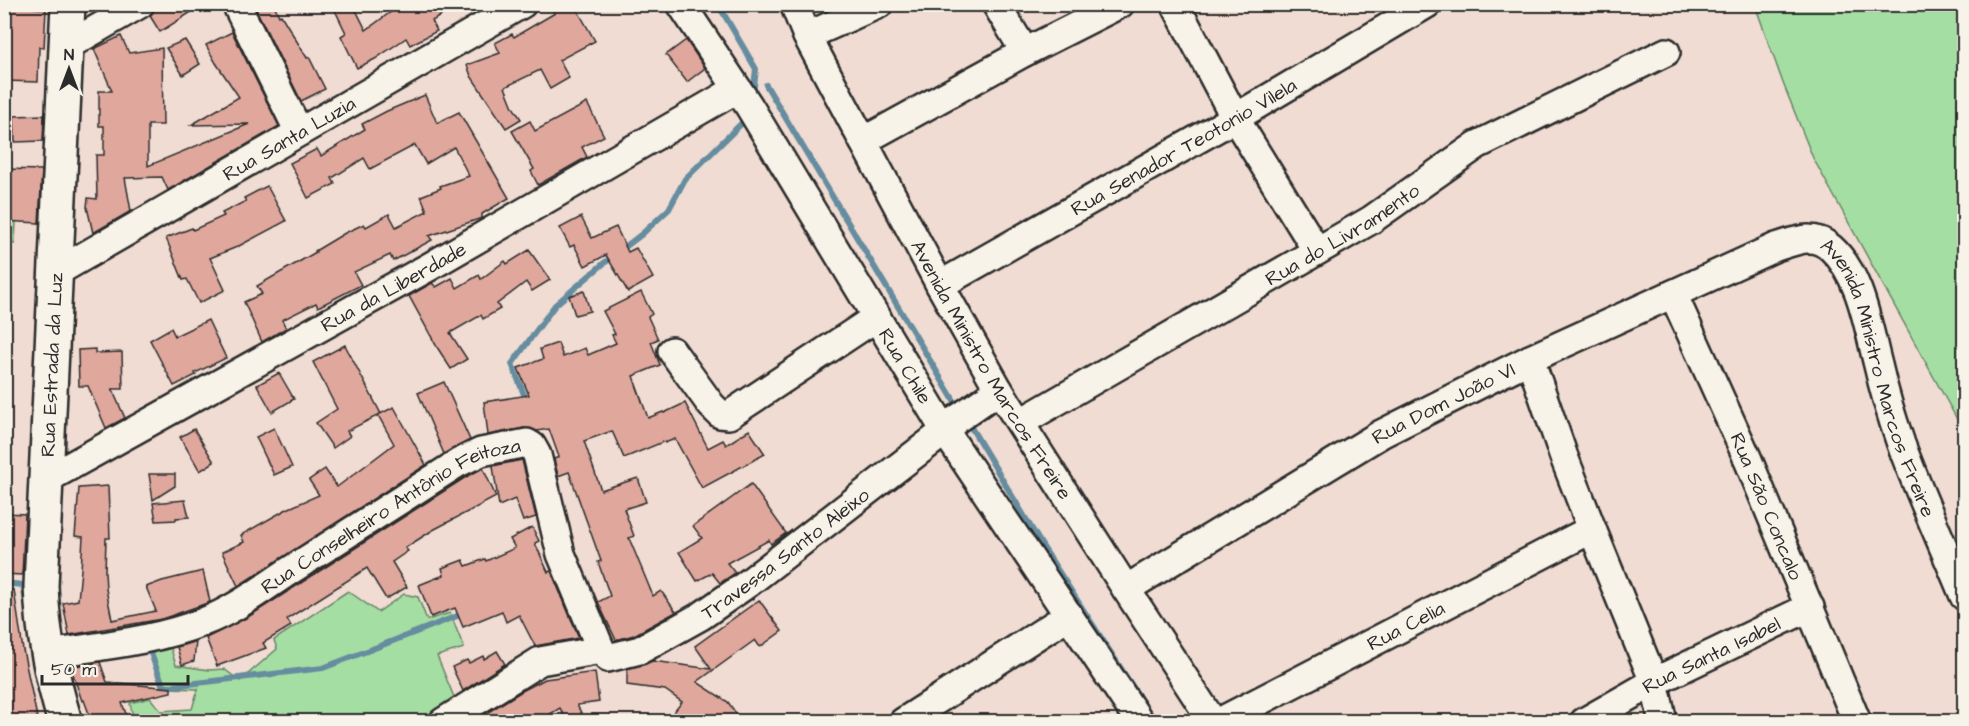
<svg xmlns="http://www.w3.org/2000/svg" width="1969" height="726" font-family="'Architects Daughter',sans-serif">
	<rect width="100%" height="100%" fill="#f0dcd2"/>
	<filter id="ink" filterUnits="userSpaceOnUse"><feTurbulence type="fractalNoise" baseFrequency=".0167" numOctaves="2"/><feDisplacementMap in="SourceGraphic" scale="12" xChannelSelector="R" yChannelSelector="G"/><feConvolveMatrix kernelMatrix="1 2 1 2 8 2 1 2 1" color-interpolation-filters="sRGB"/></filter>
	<g filter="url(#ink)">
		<!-- green -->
		<g fill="#a5dea3" stroke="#688467" stroke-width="1.5">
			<path d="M1755 5H1964V432L1813 158 1783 83Z"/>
			<path d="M4 221H16L15 244 5 243Z"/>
			<path d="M348 591 378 612 404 594 418 597 427 620 450 613 464 648 437 656 463 719 460 721H134L130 703 150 698 161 711 192 709 198 689 167 688 151 650 170 646 176 665 209 670 224 669 240 681 277 649 274 640Z"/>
		</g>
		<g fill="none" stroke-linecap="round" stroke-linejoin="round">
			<!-- stream -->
			<g stroke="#658c9f" stroke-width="6">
				<path d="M718 4 756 69 753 95"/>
				<path d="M766 85 959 409"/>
				<path d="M527 402 512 364 555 305 603 264 642 234 669 209 685 179 748 117"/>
				<path d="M972 429 1041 544 1138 695"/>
				<path d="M4 583 23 585 27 608"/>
				<path d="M148 645 163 687 323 668 465 613"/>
				<path d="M1149 712 1155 722"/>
			</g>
		</g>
		<!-- building -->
		<g fill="#e0a79d" stroke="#2b2b2b" stroke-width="1.5">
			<path d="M4 4H31V7L46 9 44 48 39 47 38 82 4 81Z"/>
			<path d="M156 4H204L160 32 150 16 154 11Z"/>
			<path d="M261 4H274L279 16 281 15 307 58 309 57 325 89 301 101 255 7Z"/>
			<path d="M332 4H353L366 30 392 11 389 4H460L432 21 437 31 410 45 406 38 375 59 357 68 341 36 346 33Z"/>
			<path d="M565 4H574L595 41 559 60 569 78 550 89 540 70 505 87 513 107 521 119 506 128 471 76 467 65 500 53 495 43 512 34 514 37 555 13 553 11Z"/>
			<path d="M232 32 279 126 168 190 162 177 125 178 131 211 93 233 87 207 88 198 97 199 96 155H104V126H99V91H112L94 49 121 36 129 53 162 48 163 125H148V166L249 124 191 125 239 97 216 63 206 45Z"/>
			<path d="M185 40 200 64 183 75 166 48Z"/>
			<path d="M686 40 705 68 687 82 666 55Z"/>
			<path d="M425 95 437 123 459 112 509 198 482 214V218L429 236 432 240 393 261 390 255 354 272 361 285 318 307 316 303 282 320 286 328 262 342 244 302 262 294 257 286 316 252 315 251 345 233 364 224 366 227 389 214 396 227 427 211 421 196 441 188 440 186 469 176 454 147 426 164 415 145 370 169 364 158 332 178 335 184 308 198 290 163 317 149 321 156 365 129 362 124 387 111Z"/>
			<path d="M587 103 604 136 582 147 587 157 538 185 531 171 534 169 512 131 530 121 535 131Z"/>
			<path d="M44 115 43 141 15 142 14 116Z"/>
			<path d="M4 169 42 170 39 223 4 221Z"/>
			<path d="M267 186 286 221 237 247 210 258 225 290 199 303 187 279 183 280 166 238 192 228 193 230 224 216 222 213 246 201 244 198Z"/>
			<path d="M581 217 592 238 616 227 628 252 636 248 653 278 628 292 606 255 585 266 574 245 570 247 560 228Z"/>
			<path d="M529 250 550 280 532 291 526 282 497 304 500 309 483 319 481 315 450 333 467 359 451 369 437 347 409 296 432 283 436 287 452 278 457 288 479 275 481 279 505 261 507 264Z"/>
			<path d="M584 291 590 311 575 315 569 296Z"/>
			<path d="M641 292 652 314 648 317 658 339 651 342 660 365 633 376 648 418 663 412 664 413 685 403 708 448 723 440 726 445 749 430 765 454 702 488 675 439 665 443V441L624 458 612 431 584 441 601 490 638 478 646 502 624 509 634 536 629 538 653 596 661 591 676 612 634 635 616 640 598 602 610 596 598 562 601 561 569 472 558 476 554 459 559 457 549 429 537 431 524 428 488 435 484 402 529 395 518 368 543 359 540 349 558 343 563 357 585 348 588 355 616 343 612 335 615 334 603 311Z"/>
			<path d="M208 320 226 358 195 373 196 375 174 386 150 340 171 328 175 336Z"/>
			<path d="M345 345 381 414 347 431 350 436 333 448 316 423 337 409 313 362Z"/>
			<path d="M95 349V353L122 352 123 389H112L125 418 106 428 88 386H79L78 350Z"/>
			<path d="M279 373 294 399 272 412 257 385Z"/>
			<path d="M444 382 470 440 444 454 418 393Z"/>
			<path d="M394 407 426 465 238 586 222 552 244 542 241 535 287 509 319 495 309 480 325 469 337 487 394 444 378 415Z"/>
			<path d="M274 428 292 467 274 475 256 437Z"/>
			<path d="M194 429 214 462 200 471 180 437Z"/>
			<path d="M522 460 536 517 523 521 515 499 499 506 493 466Z"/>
			<path d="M483 468 496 497 433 530 405 548 408 551 392 562 407 587 386 599 367 568 287 619 291 626 263 643 266 648 217 666 206 638 248 617 466 477Z"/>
			<path d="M149 474H175V486L153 500Z"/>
			<path d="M751 484 786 533 771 544 769 540 727 563 735 573 720 583 712 573 697 581 679 552 702 538 693 526Z"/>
			<path d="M108 486 110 538H106L105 572 106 589 112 620 156 611 146 587 162 581 203 571 210 602 162 619 69 635 63 603 78 600 81 570 83 537 75 536 79 488Z"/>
			<path d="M185 500 189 517 176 518V520L156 521 153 503Z"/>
			<path d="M4 513 25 514 22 575 4 574Z"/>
			<path d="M532 527 539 541 535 543 548 572 551 571 579 638 535 646 519 615 506 622 502 611 463 627 455 608 431 617 419 585 444 575 442 568 463 560 466 566 485 559 486 561 515 548 510 539Z"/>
			<path d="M14 590 23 650 38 722H4V591Z"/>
			<path d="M759 600 782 631 760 647 755 640 697 682 728 702 742 722H666L682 702 665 690 627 685V669L653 661 711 669 695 646Z"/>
			<path d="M196 641 194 661 182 665 177 647Z"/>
			<path d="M497 651 505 664 463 691 452 667 467 660 469 663 483 656 484 659Z"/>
			<path d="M100 662 107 682 171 688V692L122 703 129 722H92L84 700 82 701 71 668 75 666Z"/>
			<path d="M595 672 599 702 577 705 586 722H567L560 708 537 722H478L477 719 522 691 545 679Z"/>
		</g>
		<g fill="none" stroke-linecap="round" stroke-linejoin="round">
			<defs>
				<g id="minor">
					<path d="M236 4 299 132"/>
					<path id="s1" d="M681 4 749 106 945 431 1140 722"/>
					<path id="s2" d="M794 4 807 36 863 141 940 285 999 390 1126 589 1213 722"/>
					<path d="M996 4 1025 52"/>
					<path d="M1175 4 1235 118 1317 251"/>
					<path d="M807 36 879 4"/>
					<path d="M67 46 140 4"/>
					<path d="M863 141 1025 52 1120 4"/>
					<path id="s3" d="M55 273 522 4"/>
					<path id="s4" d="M940 285 1235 118 1427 4"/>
					<path id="s5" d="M1673 294 1746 455 1857 722"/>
					<path d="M672 351 711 405 720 414 729 415 877 317"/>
					<path d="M1530 359 1564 457 1592 529"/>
					<path id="s6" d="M1021 422 1371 220 1477 145 1666 52"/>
					<path id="s7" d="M47 479 429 267 737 89"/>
					<path id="s8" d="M1126 589 1381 434 1530 359 1776 247C1796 241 1813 232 1831 248 1861 275 1868 327 1878 365 1884 392 1892 418 1901 444 1920 495 1943 545 1964 596"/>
					<path id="s9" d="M48 654C99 646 155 641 203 622 237 609 267 585 297 566 351 532 404 497 458 463L481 452 527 443 532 446 537 455 561 554 601 650 608 658 640 650 701 616 747 584 945 431 957 419 999 390"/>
					<path d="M443 722 540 661 601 650"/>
					<path d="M903 722 1069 615"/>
					<path id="s10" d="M1219 722 1592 529 1654 682 1663 722"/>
					<path id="s11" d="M1584 722 1654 682 1810 607"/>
				</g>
				<g id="major">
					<path id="s12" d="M65 722C51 675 43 635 41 586L68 4"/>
				</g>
			</defs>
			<!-- minor casing -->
			<use href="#minor" stroke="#2b2b2b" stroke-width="32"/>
			<!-- major casing -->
			<use href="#major" stroke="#2b2b2b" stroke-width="38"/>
			<!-- minor -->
			<use href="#minor" stroke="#f7f3e8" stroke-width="27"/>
			<!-- major -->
			<use href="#major" stroke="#f7f3e8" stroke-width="33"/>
		</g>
	</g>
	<g text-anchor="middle" stroke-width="4.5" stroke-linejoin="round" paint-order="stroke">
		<!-- street labels -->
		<g font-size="20" fill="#2b2b2b" stroke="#f7f3e8">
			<text dy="7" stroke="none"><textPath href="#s3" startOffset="270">Rua Santa Luzia</textPath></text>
			<text dy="7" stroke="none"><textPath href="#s4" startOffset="280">Rua Senador Teotonio Vilela</textPath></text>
			<text dy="7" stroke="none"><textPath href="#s6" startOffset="372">Rua do Livramento</textPath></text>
			<text dy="7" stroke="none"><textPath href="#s7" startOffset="396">Rua da Liberdade</textPath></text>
			<text dy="7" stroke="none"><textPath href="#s12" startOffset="360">Rua Estrada da Luz</textPath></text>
			<text dy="7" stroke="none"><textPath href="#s1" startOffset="426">Rua Chile</textPath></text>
			<text dy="7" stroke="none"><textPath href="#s2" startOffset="416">Avenida Ministro Marcos Freire</textPath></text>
			<text dy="7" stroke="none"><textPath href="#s8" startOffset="933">Avenida Ministro Marcos Freire</textPath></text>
			<text dy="7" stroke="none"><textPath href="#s8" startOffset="368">Rua Dom João VI</textPath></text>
			<text dy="7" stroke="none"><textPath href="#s5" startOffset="232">Rua São Concalo</textPath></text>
			<text dy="7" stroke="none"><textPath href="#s9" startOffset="376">Rua Conselheiro Antônio Feitoza</textPath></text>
			<text dy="7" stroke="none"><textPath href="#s9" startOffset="972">Travessa Santo Aleixo</textPath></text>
			<text dy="7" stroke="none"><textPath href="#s10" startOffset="210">Rua Celia</textPath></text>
			<text dy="7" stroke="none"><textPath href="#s11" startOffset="144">Rua Santa Isabel</textPath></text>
		</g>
	</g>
	<!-- margin -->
	<rect width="1969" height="726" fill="none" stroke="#f7f3e8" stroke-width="24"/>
	<rect x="12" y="12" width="1945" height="702" fill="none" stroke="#2b2b2b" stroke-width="2" filter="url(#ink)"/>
	<!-- north arrow -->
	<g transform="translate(69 69)" stroke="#f7f3e8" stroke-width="4.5" paint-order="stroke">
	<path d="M0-4.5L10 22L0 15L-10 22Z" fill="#2b2b2b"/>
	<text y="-9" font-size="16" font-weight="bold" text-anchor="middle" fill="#2b2b2b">N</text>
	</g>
	<!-- scale -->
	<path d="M42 675v9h146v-9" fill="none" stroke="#2b2b2b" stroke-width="3"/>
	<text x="51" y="675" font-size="18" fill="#2b2b2b" stroke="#f7f3e8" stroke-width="4.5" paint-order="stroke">50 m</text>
</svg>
